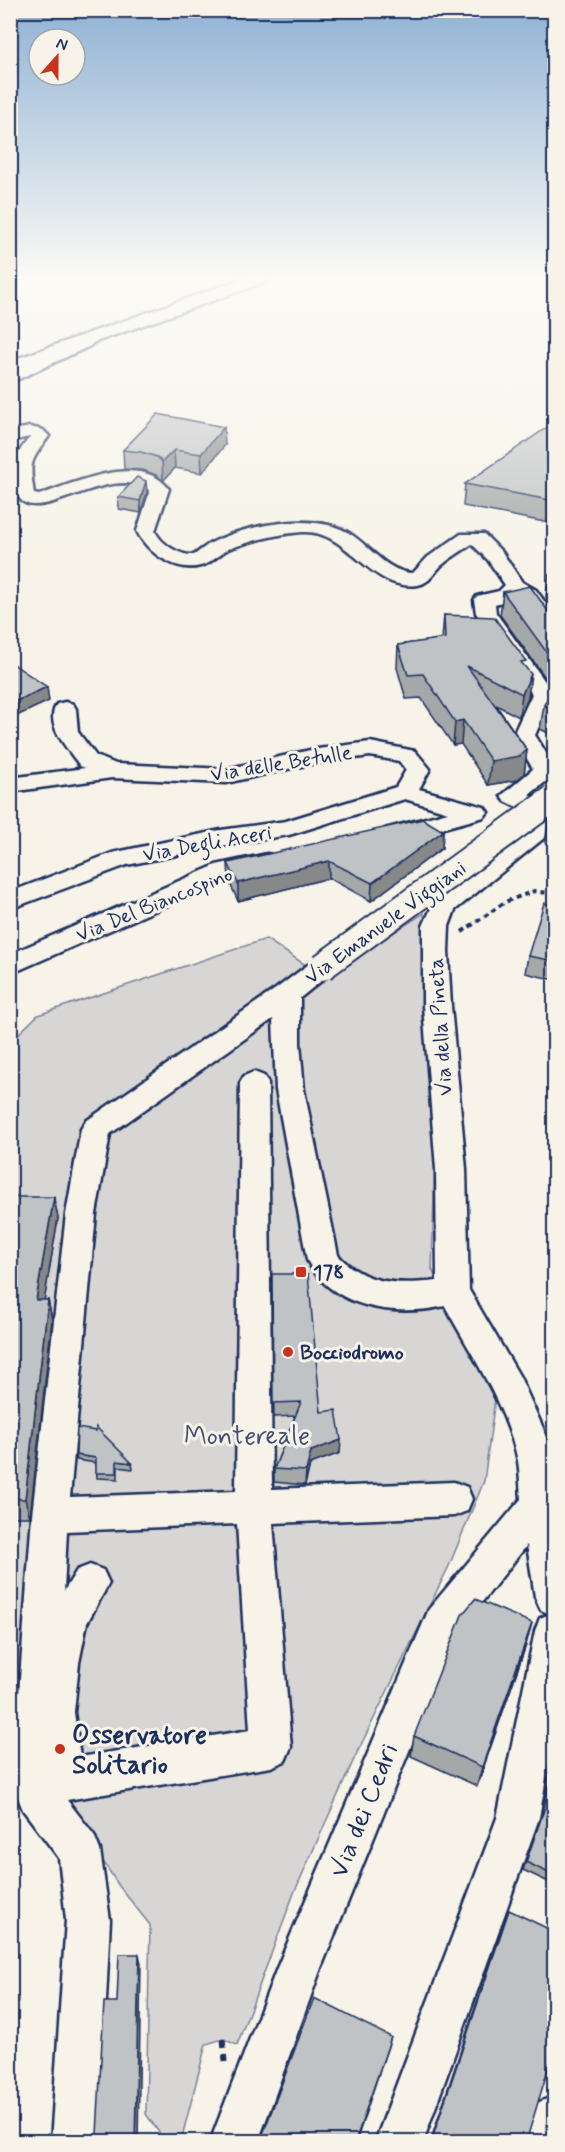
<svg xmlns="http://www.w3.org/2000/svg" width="565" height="2152" font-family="Mynerve,sans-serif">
	<rect width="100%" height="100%" fill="#f7f3e8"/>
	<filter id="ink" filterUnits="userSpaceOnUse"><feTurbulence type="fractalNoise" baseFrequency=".0167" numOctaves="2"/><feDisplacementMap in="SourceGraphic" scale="12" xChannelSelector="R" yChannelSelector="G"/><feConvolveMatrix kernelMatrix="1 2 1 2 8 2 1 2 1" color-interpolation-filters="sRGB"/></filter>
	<g filter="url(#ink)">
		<!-- green -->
		<path fill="#d7d6d4" stroke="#798299" stroke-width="1.5" d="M424 913 435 1157 432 1269 456 1324 475 1355 495 1399 484 1481 449 1566 355 1757 294 1893 237 2045 223 2039 206 2044 181 2141H165L146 2114 150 1925 119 1886 54 1786 24 1682 11 1665V1041L38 1015 266 939 324 977Z"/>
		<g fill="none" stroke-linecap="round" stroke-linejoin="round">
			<defs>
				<g id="minor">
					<path d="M85 338 93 343 90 346 10 383V372Z"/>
					<path d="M30 427 43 430 49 436C30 463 29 460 34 494L39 495C72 484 142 451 169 489L155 531C161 544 180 556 194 555 200 551 206 545 213 542 249 524 317 511 352 535 371 548 389 573 413 573L428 557 461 534H484L502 552 522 582 536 590 554 615V635L547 633 522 598 517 595 513 599 495 604 496 613 554 694 535 735 554 766V775L529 795 554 807V830L455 910 449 926 448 951 451 1006 466 1169 469 1290 520 1377 543 1428 554 1463V1733L539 1818 423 2142H375L497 1818 535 1631 540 1618 550 1614 541 1610 535 1597 527 1545 456 1635 321 1968 258 2142H210L277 1968 429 1609 521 1499C520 1487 520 1473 518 1461 506 1405 472 1356 445 1306 396 1317 332 1309 307 1260L276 1090 273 1019 110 1134 96 1214 70 1497 236 1491 240 1083 244 1076 254 1072 264 1076 268 1083 272 1489 454 1482 467 1487 472 1499 467 1511 454 1516 273 1523 291 1747 285 1761 271 1767 67 1800 94 1835 100 1850 110 1920 99 2142H51L66 1920 59 1858 23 1810 17 1795V1720L32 1515 66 1214 81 1129 86 1121 277 988 313 961 322 958 331 961 335 967 331 973 300 998V1043L304 1090 338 1255C364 1285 400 1285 437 1281L436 1169 423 1006V926L435 900 539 818 505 801 501 796 533 769 513 735 532 694 476 613 474 600 477 596 499 591 505 585 488 560 472 544C462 551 451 557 442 565 434 572 430 583 418 585 369 592 349 529 302 532 277 534 254 540 231 548 222 551 216 559 208 563 182 577 147 554 137 531L150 491C106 458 22 543 14 483 12 462 17 453 30 437L10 441V431ZM237 1524 250 1730 80 1757 74 1712 79 1663 87 1623 109 1583 103 1570 90 1565 77 1570 64 1591 67 1531Z"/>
					<path d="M65 702 73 704 76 709 78 732 96 756 116 764 226 769 310 750 370 742 415 751 430 769 419 789 484 807 488 812 484 817 403 839 394 842 385 839 382 834 385 829 448 812 405 799 289 835 221 846 127 865 10 909V892L112 853 221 830 286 821 396 787 406 770 399 761 370 756 310 764 226 783 112 778 10 792V778L85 768 80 766C69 750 43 724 57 704Z"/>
					<path d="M267 854 276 856 279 862 276 868 232 877 10 974V954L216 865Z"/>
					<path d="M554 2096V2142H524L537 2103Z"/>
				</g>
				<path id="major" d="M245 278H268L266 282 10 372V361Z"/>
			</defs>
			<!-- minor casing -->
			<use href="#minor" stroke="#1b2f5e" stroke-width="5"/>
			<!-- major casing -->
			<use href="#major" stroke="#1b2f5e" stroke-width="5"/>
			<!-- path-far1 -->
			<path stroke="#1b2f5e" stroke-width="4" stroke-dasharray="5 4" stroke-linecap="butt" d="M462 932 505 902 534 891 554 894"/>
			<!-- path -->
			<path stroke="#1b2f5e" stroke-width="5" stroke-dasharray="9 7" stroke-linecap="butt" d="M223 2039 225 2062"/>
			<!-- minor -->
			<use href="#minor" fill="#f7f3e8" fill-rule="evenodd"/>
			<!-- major -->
			<use href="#major" fill="#f7f3e8" fill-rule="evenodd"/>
			<defs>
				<path id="minor-bridge" d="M322 967 554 798"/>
			</defs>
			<!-- minor-bridge casing -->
			<use href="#minor-bridge" stroke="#1b2f5e" stroke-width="30" stroke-linecap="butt"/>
			<!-- minor-bridge -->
			<use href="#minor-bridge" stroke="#f7f3e8" stroke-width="26"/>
		</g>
		<!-- wall -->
		<g fill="#a5a8a9" stroke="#1b2f5e" stroke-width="1.5">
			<path d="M555 423V524L463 506 465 484Z"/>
			<path d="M225 445 202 473 175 468 163 481 158 476 143 470 124 469 123 450Z"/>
			<path d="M147 492 141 513 119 509 118 497Z"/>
			<path d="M549 574H555V612L546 597Z"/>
			<path d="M503 592 548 611 555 679 547 680 500 615Z"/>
			<path d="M444 615 525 667 528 698 519 717 496 705 527 750 524 774 517 780 488 785 461 744 453 745 421 698 406 699 397 668 398 645 442 639Z"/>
			<path d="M555 703V736L540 729 544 705Z"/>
			<path d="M555 816V850L545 843 549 819Z"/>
			<path d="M443 831 442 848 371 901 329 878 238 901 229 881 228 863Z"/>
			<path d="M555 905V980L525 973 528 956Z"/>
			<path d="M555 997V1032L549 1024Z"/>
			<path d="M10 1197 58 1218 44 1300H48L52 1320 30 1517H10Z"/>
			<path d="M272 1274 321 1412 340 1453 310 1464 305 1485 274 1482V1469L295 1416 274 1417Z"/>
			<path d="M76 1455 132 1463 133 1469 118 1467V1479L97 1478 96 1463 77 1460Z"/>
			<path d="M526 1645 477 1786 411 1756 414 1736Z"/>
			<path d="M555 1743V1885L523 1870 541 1818Z"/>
			<path d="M509 1910 526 2142H430L503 1924Z"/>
		</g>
		<!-- shaded-wall -->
		<g fill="#86888a" stroke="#1b2f5e" stroke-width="1.5">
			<path d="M12 386 14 405 10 418V392Z"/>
			<path d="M224 427 225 445 202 473 201 454Z"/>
			<path d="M174 450 175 468 163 481 162 462Z"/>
			<path d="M146 481 147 492 141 513 140 501Z"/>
			<path d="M555 656V679L547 680 550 657Z"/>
			<path d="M531 674 528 698 519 717 522 694Z"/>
			<path d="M47 687 49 701 10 719V704Z"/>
			<path d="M463 720 461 744 453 745 455 722Z"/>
			<path d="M527 750 524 774 517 780 488 785 491 761Z"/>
			<path d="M10 761H12L14 775 10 776Z"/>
			<path d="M443 831 442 848 371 901 372 883Z"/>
			<path d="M329 861V878L238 901V883Z"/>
			<path d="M54 1197 58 1218 41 1320 36 1300Z"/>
			<path d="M48 1300 52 1320 30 1517 25 1499Z"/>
			<path d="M341 1440 340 1453 310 1464 305 1485 306 1471 311 1451Z"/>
			<path d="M532 1623 526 1645 477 1786 482 1767Z"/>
			<path d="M10 1948 14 1954 10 2005Z"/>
			<path d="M139 1954 141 1964 138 2142H135Z"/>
			<path d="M391 2037 356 2142H355Z"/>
		</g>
		<!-- building -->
		<g fill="#c0c3c5" stroke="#1b2f5e" stroke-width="1.5">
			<path d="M158 414 224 427 201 454 174 450 162 462 157 457 141 452 123 450Z"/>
			<path d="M555 423V501L465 484 552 424Z"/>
			<path d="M137 477 146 481 140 501 118 497Z"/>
			<path d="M549 574H555V584Z"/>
			<path d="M530 586 548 611 555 613V656L550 657 503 592Z"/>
			<path d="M444 615 494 617 526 661 521 662 531 674 522 694 467 666 527 750 520 756 491 761 463 720 455 722 423 674 408 675 398 645 445 638Z"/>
			<path d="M10 662 47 687 10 704Z"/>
			<path d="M548 697 553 704 555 703V711L544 705Z"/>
			<path d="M555 816V823L549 819Z"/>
			<path d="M423 819 443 831 372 883 329 861 238 883 228 863Z"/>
			<path d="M544 903 555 905V961L528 956Z"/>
			<path d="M10 1197H54L36 1300H48L25 1499 10 1498Z"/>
			<path d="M272 1274H308L321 1412 336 1410 341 1440 311 1451 306 1471 274 1469 301 1402 273 1403Z"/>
			<path d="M96 1427 132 1463 117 1461V1473H96V1458L76 1455 77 1428 96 1431Z"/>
			<path d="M475 1599 532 1623 482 1767 414 1736 462 1615Z"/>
			<path d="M555 1753V1876L526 1862 544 1810Z"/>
			<path d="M509 1910 555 1932V2046L526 2142H431Z"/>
			<path d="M119 1954H139L135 2142H92V2137L97 2135 104 2002H117Z"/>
			<path d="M314 1998 391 2037 355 2142H260Z"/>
		</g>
	</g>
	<!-- sky -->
	<linearGradient id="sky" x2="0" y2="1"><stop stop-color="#90b2d5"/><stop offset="0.48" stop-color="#fbfaf5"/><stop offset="1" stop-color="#fbfaf5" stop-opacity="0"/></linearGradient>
	<rect width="565" height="579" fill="url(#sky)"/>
	<!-- markers -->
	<g fill="#c8321e" stroke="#f7f3e8" stroke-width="2">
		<rect x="295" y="1266" width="12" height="12" rx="3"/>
		<circle cx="288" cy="1352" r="6"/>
		<circle cx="60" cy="1749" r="6"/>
	</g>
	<g text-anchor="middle" stroke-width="6" stroke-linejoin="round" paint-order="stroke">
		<!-- street labels -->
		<g font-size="21" fill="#1b2f5e" stroke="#f7f3e8">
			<text transform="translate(281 763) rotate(-9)" y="7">Via delle Betulle</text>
			<text transform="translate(207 843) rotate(-10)" y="7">Via Degli Aceri</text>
			<text transform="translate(154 904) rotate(-22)" y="7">Via Del Biancospino</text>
			<text transform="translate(385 922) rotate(-36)" y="7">Via Emanuele Viggiani</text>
			<text transform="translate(440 1027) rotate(-94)" y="7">Via della Pineta</text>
		</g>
		<!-- poi labels -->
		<g font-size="21" font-weight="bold" fill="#1b2f5e" stroke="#f7f3e8" text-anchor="start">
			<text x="313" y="1279">178</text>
			<text x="300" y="1359">Bocciodromo</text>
		</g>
		<!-- near-park labels -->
		<g font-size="26" fill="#415076" stroke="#f7f3e8">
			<text x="247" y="1444">Montereale</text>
		</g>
		<!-- near-poi labels -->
		<g font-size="26" font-weight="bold" fill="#1b2f5e" stroke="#f7f3e8" text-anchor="start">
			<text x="72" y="1743">Osservatore<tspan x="72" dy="30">Solitario</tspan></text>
		</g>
		<!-- near-street labels -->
		<g font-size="26" fill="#1b2f5e" stroke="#f7f3e8">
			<text transform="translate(363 1810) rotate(-68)" y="9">Via dei Cedri</text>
		</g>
	</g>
	<!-- margin -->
	<rect width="565" height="2152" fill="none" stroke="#f7f3e8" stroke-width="36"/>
	<rect x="18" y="18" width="529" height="2116" fill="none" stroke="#1b2f5e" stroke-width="2" filter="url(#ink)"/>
	<!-- north arrow -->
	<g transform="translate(57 57) rotate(21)"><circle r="28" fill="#f7f3e8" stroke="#9fa5b1" stroke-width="1.5"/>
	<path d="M0-4.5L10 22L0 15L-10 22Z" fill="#c8321e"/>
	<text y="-9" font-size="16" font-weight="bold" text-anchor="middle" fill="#1b2f5e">N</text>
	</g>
</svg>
